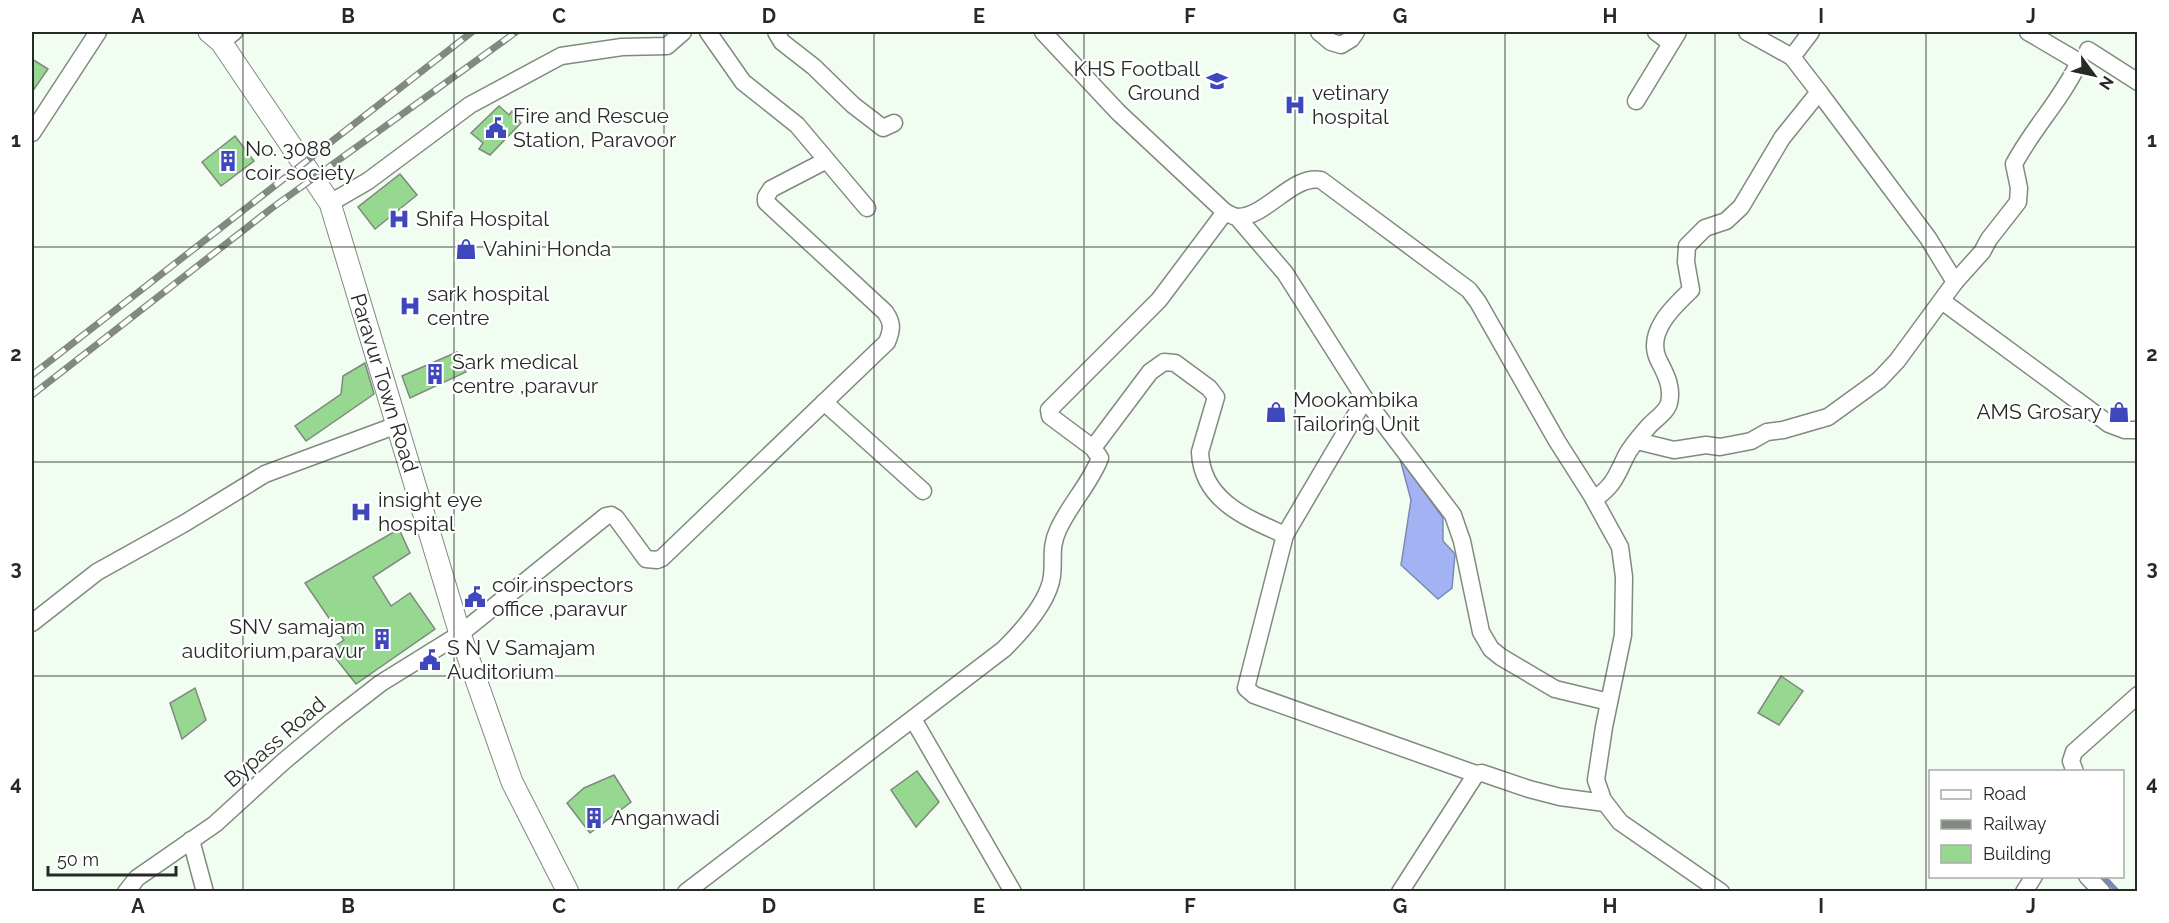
<svg xmlns="http://www.w3.org/2000/svg" width="2169" height="923" font-family="Raleway,sans-serif">
	<rect width="100%" height="100%" fill="#f2fdf1"/>
	<!-- water -->
	<path fill="#a2b2f2" stroke="#7d89b5" stroke-width="1.5" d="M1400 459 1443 518V541L1455 554 1452 588 1438 599 1401 565 1411 500Z"/>
	<g fill="none" stroke-linecap="round" stroke-linejoin="round">
		<!-- stream -->
		<path stroke="#7d89b5" stroke-width="5" d="M2103 876 2118 892"/>
	</g>
	<!-- building -->
	<g fill="#97d891" stroke="#7f887e" stroke-width="1.5">
		<path d="M32 59 48 69 32 92Z"/>
		<path d="M499 106 509 115 512 111 521 123 490 155 479 149 483 143 471 133Z"/>
		<path d="M235 136 254 161 221 186 202 162Z"/>
		<path d="M400 174 417 195 375 229 358 207Z"/>
		<path d="M457 352 466 372 410 398 402 376Z"/>
		<path d="M365 363 374 394 306 441 295 426 341 394 343 376Z"/>
		<path d="M399 529 410 553 373 577 391 606 410 593 435 629 356 684 329 650 344 640 305 583Z"/>
		<path d="M1781 676 1803 691 1779 725 1758 713Z"/>
		<path d="M195 688 206 720 182 739 170 703Z"/>
		<path d="M917 771 939 802 916 827 891 790Z"/>
		<path d="M614 775 631 802 590 833 567 803 584 788Z"/>
	</g>
	<g fill="none" stroke-linecap="round" stroke-linejoin="round">
		<defs>
			<g id="minor">
				<path d="M708 32 743 82 797 125 867 208"/>
				<path d="M776 32 782 42 814 67 853 105 883 128 894 123"/>
				<path d="M1043 32 1118 112 1225 212C1229 214 1234 217 1238 217 1266 217 1293 174 1321 180L1469 290 1478 302 1557 441 1592 496 1620 547 1624 577 1623 635 1604 727 1596 780 1603 800 1620 822 1721 892"/>
				<path d="M1319 32 1331 42 1341 45 1351 39 1356 32"/>
				<path d="M1656 32 1671 43"/>
				<path d="M1747 32 1792 57"/>
				<path d="M221 42 234 32"/>
				<path d="M2088 50 2138 82"/>
				<path d="M1636 101 1678 32"/>
				<path d="M32 133 98 32"/>
				<path d="M330 203 368 181 470 105 561 56 622 47 667 46 683 32"/>
				<path d="M1237 217 1285 273 1365 399 1453 515 1462 541 1481 632 1491 649 1501 657 1555 689 1609 702"/>
				<path d="M1955 282 1982 252 1989 239 2018 202 2019 188 2014 164C2033 128 2062 99 2079 62L2028 32"/>
				<path d="M1942 301 2109 424 2125 430H2138"/>
				<path d="M1365 399 1285 535 1246 688 1254 695 1476 774"/>
				<path d="M824 402 923 491"/>
				<path d="M1637 441 1674 450 1706 445 1720 447 1751 441 1767 432 1783 430 1828 417 1879 380 1897 361 1955 282 1928 238 1819 92"/>
				<path d="M1093 448 1150 372 1164 362 1175 363 1209 388 1216 397 1200 452C1202 501 1247 518 1285 535"/>
				<path d="M1594 499C1613 487 1617 475 1626 456 1631 446 1641 435 1648 427 1654 420 1667 412 1669 403 1673 386 1665 373 1658 359 1646 332 1673 307 1691 290L1686 262 1687 246 1705 228 1726 221 1741 207 1782 138 1819 92 1792 57 1811 32"/>
				<path d="M32 623 97 572 185 523 265 474 397 425"/>
				<path d="M913 719 1013 892"/>
				<path d="M2075 772 2071 761 2074 752 2138 695"/>
				<path d="M191 840 205 892"/>
				<path d="M2087 876 2102 892"/>
				<path d="M126 892 137 878 215 824 283 762 332 721 381 683 460 634 606 516 611 515 616 518 646 559 657 560 662 558 887 342C892 330 893 323 885 312L766 202V197L771 189 825 161"/>
				<path d="M686 892 1004 649C1022 631 1049 601 1052 576 1054 558 1050 547 1058 530 1069 505 1090 484 1100 458L1093 448 1050 416 1049 410 1159 300 1225 212"/>
				<path d="M1400 892 1476 774 1482 773 1529 789 1560 797 1605 803"/>
				<path d="M2024 892 2034 876"/>
			</g>
			<path id="major" d="M209 32 221 42 330 203 460 634 512 782 568 892"/>
		</defs>
		<!-- minor casing -->
		<use href="#minor" stroke="#818a7f" stroke-width="19"/>
		<!-- major casing -->
		<use href="#major" stroke="#818a7f" stroke-width="23"/>
		<!-- minor -->
		<use href="#minor" stroke="#fff" stroke-width="16"/>
		<!-- major -->
		<use href="#major" stroke="#fff" stroke-width="21"/>
		<defs>
			<g id="rail">
				<path d="M32 375 472 32"/>
				<path d="M32 395 272 208 516 32"/>
			</g>
		</defs>
		<!-- rail casing -->
		<use href="#rail" stroke="#828981" stroke-width="7"/>
		<!-- rail -->
		<use href="#rail" stroke="#fff" stroke-width="4.5" stroke-dasharray="14" stroke-linecap="butt"/>
	</g>
	<!-- grid -->
	<path fill="none" stroke="#262a26" stroke-width="1.5" stroke-opacity="0.55" d="M243 32V892M454 32V892M664 32V892M874 32V892M1084 32V892M1295 32V892M1505 32V892M1715 32V892M1926 32V892M32 247H2138M32 462H2138M32 676H2138"/>
	<!-- icons -->
	<defs>
		<symbol id="school-bare" viewBox="-9 -9 18 18"><path d="M0-5L7-2L0 1L-7-2ZM-4 1L0 2.5L4 1V4Q0 6-4 4Z" fill="#3e48bc" stroke="#fff" stroke-width="2.5" paint-order="stroke"/></symbol>
		<symbol id="hospital-bare" viewBox="-9 -9 18 18"><path d="M-5-5h3v3.5h4V-5h3V5h-3V1.5h-4V5h-3Z" fill="#3e48bc" stroke="#fff" stroke-width="2.5" paint-order="stroke"/></symbol>
		<symbol id="civic-bare" viewBox="-9 -9 18 18"><path d="M-.6-6.5H3V-4.5H.6V-3L4-1V1h2V6H-6V1h2V-1L-.6-3ZM-1.2 2.5V6h2.4V2.5Z" fill="#3e48bc" stroke="#fff" stroke-width="2.5" paint-order="stroke"/></symbol>
		<symbol id="building-bare" viewBox="-9 -9 18 18"><path d="M-4-6H4V6H1V3H-1V6H-4ZM-2.5-4.3h1.7v1.8h-1.7ZM.8-4.3h1.7v1.8H.8ZM-2.5-1h1.7V.8h-1.7ZM.8-1h1.7V.8H.8Z" fill="#3e48bc" stroke="#fff" stroke-width="2.5" paint-order="stroke"/></symbol>
		<symbol id="shop-bare" viewBox="-9 -9 18 18"><path d="M-5-2.5h2.3a2.7 3.5 0 0 1 5.4 0H5L5.5 6h-11ZM-1.5-2.5h3a1.5 2.3 0 0 0-3 0Z" fill="#3e48bc" stroke="#fff" stroke-width="2.5" paint-order="stroke"/></symbol>
	</defs>
	<g fill-rule="evenodd">
		<use href="#school-bare" x="1202" y="66" width="30" height="30"/>
		<use href="#hospital-bare" x="1280" y="90" width="30" height="30"/>
		<use href="#civic-bare" x="481" y="113" width="30" height="30"/>
		<use href="#building-bare" x="213" y="146" width="30" height="30"/>
		<use href="#hospital-bare" x="384" y="204" width="30" height="30"/>
		<use href="#shop-bare" x="451" y="234" width="30" height="30"/>
		<use href="#hospital-bare" x="395" y="291" width="30" height="30"/>
		<use href="#building-bare" x="420" y="359" width="30" height="30"/>
		<use href="#shop-bare" x="1261" y="397" width="30" height="30"/>
		<use href="#shop-bare" x="2104" y="397" width="30" height="30"/>
		<use href="#hospital-bare" x="346" y="497" width="30" height="30"/>
		<use href="#civic-bare" x="460" y="582" width="30" height="30"/>
		<use href="#building-bare" x="367" y="624" width="30" height="30"/>
		<use href="#civic-bare" x="415" y="645" width="30" height="30"/>
		<use href="#building-bare" x="579" y="803" width="30" height="30"/>
	</g>
	<g text-anchor="middle" stroke-width="4.5" stroke-linejoin="round" paint-order="stroke">
		<!-- poi labels -->
		<g font-size="21" fill="#262a26" stroke="#fff" text-anchor="start">
			<text x="1200" y="76" text-anchor="end">KHS Football<tspan x="1200" dy="24">Ground</tspan></text>
			<text x="1312" y="100">vetinary<tspan x="1312" dy="24">hospital</tspan></text>
			<text x="513" y="123">Fire and Rescue<tspan x="513" dy="24">Station, Paravoor</tspan></text>
			<text x="245" y="156">No. 3088<tspan x="245" dy="24">coir society</tspan></text>
			<text x="416" y="226">Shifa Hospital</text>
			<text x="483" y="256">Vahini Honda</text>
			<text x="427" y="301">sark hospital<tspan x="427" dy="24">centre</tspan></text>
			<text x="452" y="369">Sark medical<tspan x="452" dy="24">centre ,paravur</tspan></text>
			<text x="1293" y="407">Mookambika<tspan x="1293" dy="24">Tailoring Unit</tspan></text>
			<text x="2102" y="419" text-anchor="end">AMS Grosary</text>
			<text x="378" y="507">insight eye<tspan x="378" dy="24">hospital</tspan></text>
			<text x="492" y="592">coir inspectors<tspan x="492" dy="24">office ,paravur</tspan></text>
			<text x="365" y="634" text-anchor="end">SNV samajam<tspan x="365" dy="24">auditorium,paravur</tspan></text>
			<text x="447" y="655">S N V Samajam<tspan x="447" dy="24">Auditorium</tspan></text>
			<text x="611" y="825">Anganwadi</text>
		</g>
		<!-- street labels -->
		<g font-size="21" fill="#262a26" stroke="#fff">
			<text transform="translate(384 383) rotate(73)" y="7">Paravur Town Road</text>
			<text transform="translate(275 742) rotate(-41)" y="7">Bypass Road</text>
		</g>
	</g>
	<!-- border -->
	<rect width="2169" height="923" fill="none" stroke="#ffffff" stroke-width="66"/>
	<!-- legend -->
	<rect x="1929" y="770" width="195" height="108" fill="#ffffff" stroke="#a8aaa8" stroke-width="1.5"/>
	<rect x="1941" y="790" width="30" height="9" fill="#ffffff" stroke="#a8aaa8" stroke-width="1.5"/>
	<text x="1983" y="800" font-size="18" fill="#262a26">Road</text>
	<rect x="1941" y="820" width="30" height="9" fill="#828981" stroke="#a8aaa8" stroke-width="1.5"/>
	<text x="1983" y="830" font-size="18" fill="#262a26">Railway</text>
	<rect x="1941" y="845" width="30" height="18" fill="#97d891" stroke="#a8aaa8" stroke-width="1.5"/>
	<text x="1983" y="860" font-size="18" fill="#262a26">Building</text>
	<!-- north arrow -->
	<g transform="translate(2094 75) rotate(123)" stroke="#ffffff" stroke-width="4.5" paint-order="stroke">
	<path d="M0-4.5L10 22L0 15L-10 22Z" fill="#262a26"/>
	<text y="-9" font-size="16" font-weight="bold" text-anchor="middle" fill="#262a26">N</text>
	</g>
	<!-- scale -->
	<path d="M48 866v9h128v-9" fill="none" stroke="#262a26" stroke-width="3"/>
	<text x="57" y="866" font-size="18" fill="#262a26" stroke="#ffffff" stroke-width="4.5" paint-order="stroke">50 m</text>
	<rect x="33" y="33" width="2103" height="857" fill="none" stroke="#262a26" stroke-width="2"/>
	<g font-size="20" text-anchor="middle" font-weight="bold" fill="#262a26">
		<text x="138" y="23">A</text>
		<text x="348" y="23">B</text>
		<text x="559" y="23">C</text>
		<text x="769" y="23">D</text>
		<text x="979" y="23">E</text>
		<text x="1190" y="23">F</text>
		<text x="1400" y="23">G</text>
		<text x="1610" y="23">H</text>
		<text x="1821" y="23">I</text>
		<text x="2031" y="23">J</text>
		<text x="16" y="147">1</text>
		<text x="2152" y="147">1</text>
		<text x="16" y="361">2</text>
		<text x="2152" y="361">2</text>
		<text x="16" y="575">3</text>
		<text x="2152" y="575">3</text>
		<text x="16" y="790">4</text>
		<text x="2152" y="790">4</text>
		<text x="138" y="913">A</text>
		<text x="348" y="913">B</text>
		<text x="559" y="913">C</text>
		<text x="769" y="913">D</text>
		<text x="979" y="913">E</text>
		<text x="1190" y="913">F</text>
		<text x="1400" y="913">G</text>
		<text x="1610" y="913">H</text>
		<text x="1821" y="913">I</text>
		<text x="2031" y="913">J</text>
	</g>
</svg>
